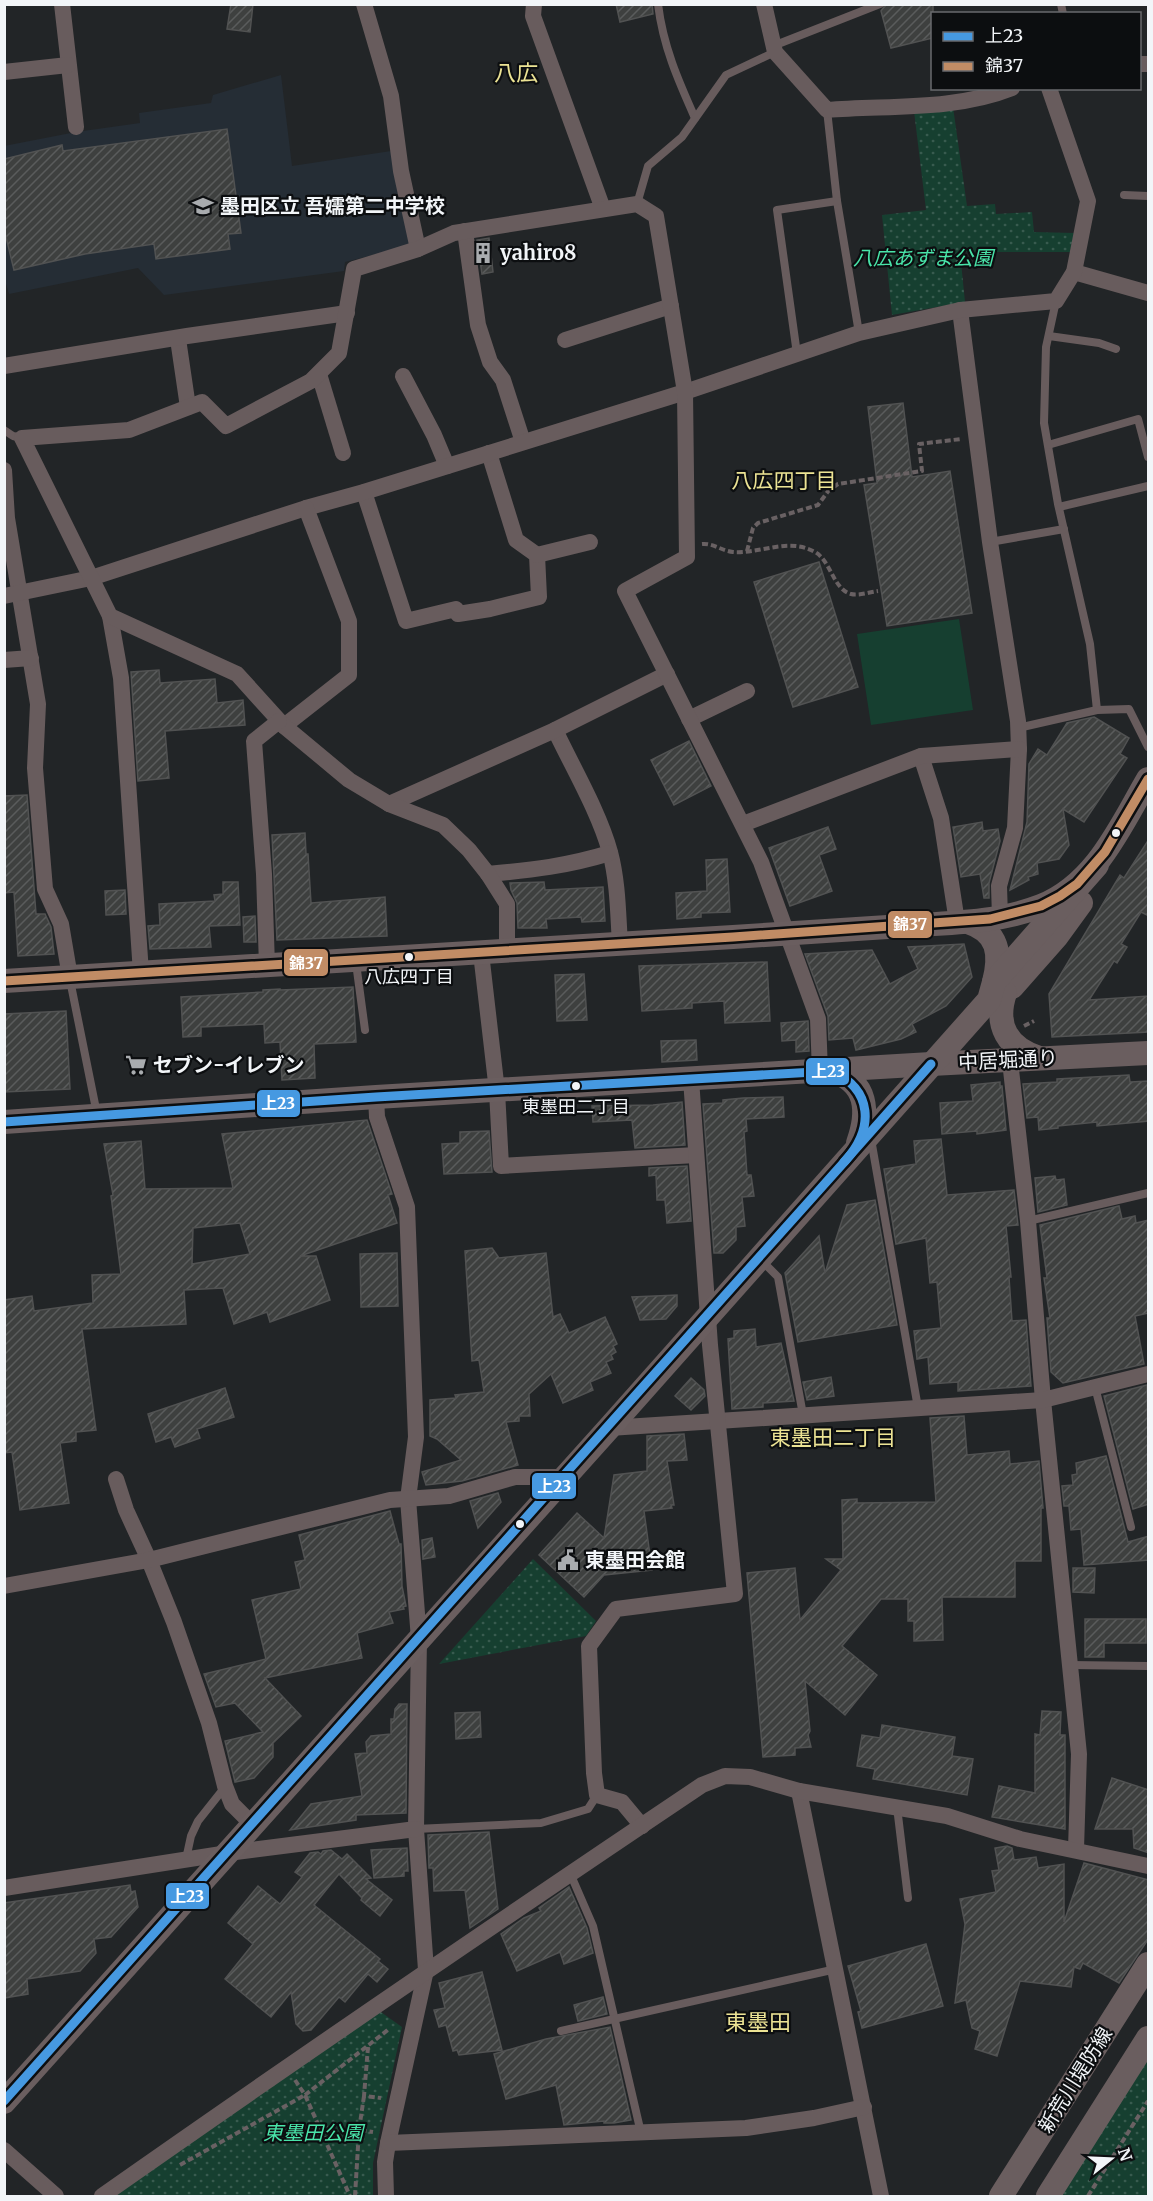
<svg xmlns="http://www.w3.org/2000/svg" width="1153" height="2201" font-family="Merriweather,'Noto Sans JP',serif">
	<defs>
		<pattern id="park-dots" width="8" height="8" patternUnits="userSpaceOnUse" patternTransform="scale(1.5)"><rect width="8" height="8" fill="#163f30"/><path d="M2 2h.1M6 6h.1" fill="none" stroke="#385b4f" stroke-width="1.8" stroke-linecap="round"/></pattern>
		<pattern id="building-hatch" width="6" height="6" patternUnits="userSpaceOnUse" patternTransform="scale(1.5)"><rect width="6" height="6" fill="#3e403f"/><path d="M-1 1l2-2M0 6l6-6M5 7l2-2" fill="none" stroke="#5a5c5c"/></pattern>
	</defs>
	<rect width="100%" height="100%" fill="#222527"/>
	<!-- built -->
	<path fill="#252d35" d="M281 75 292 166 391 151 410 246 345 262 344 271 164 295 138 268 9 294 4 277V146L76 132 140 123 139 113 211 103 213 95Z"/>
	<!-- green -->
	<path fill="#163f30" d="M959 619 973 710 871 725 857 634Z"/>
	<!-- park -->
	<g fill="url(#park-dots)">
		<path d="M953 107 967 206 995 204 996 214 1032 212 1034 232 1074 233 1070 252H960L965 302 892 315 882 215 926 210 914 111Z"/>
		<path d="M533 1559 596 1621 586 1636 439 1664Z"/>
		<path d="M378 2010 402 2027 373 2163V2196H113Z"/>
		<path d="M1148 2055V2196H1059Z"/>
	</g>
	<!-- building -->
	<g fill="url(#building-hatch)" stroke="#515252" stroke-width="1.5" fill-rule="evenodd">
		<path d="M231 4H253L250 32 227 29Z"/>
		<path d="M616 4H652L653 14 620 22Z"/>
		<path d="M886 4H933V38L891 48 881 11Z"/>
		<path d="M227 129 241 233 228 234 230 249 156 259 154 244 85 254 14 270 4 229V159L62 145 63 151Z"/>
		<path d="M489 238 493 272 482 274 477 240Z"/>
		<path d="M903 403 912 477 950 471 972 613 887 626 864 485 877 483 868 407Z"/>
		<path d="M819 562 858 687 793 707 754 582Z"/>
		<path d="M159 670 160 683 215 679 217 703 243 700 245 725 165 731 169 778 138 781 131 672Z"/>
		<path d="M1094 717 1129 738 1120 754 1127 758 1084 822 1063 809 1069 845 1059 859 1037 863 1038 874 1028 877 1029 880 1010 890 1027 822 1029 764 1038 749 1047 755 1067 723Z"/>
		<path d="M689 741 711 786 674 805 651 760Z"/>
		<path d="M27 795 36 914H45L51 927 54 954 18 956 14 892 4 893V796Z"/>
		<path d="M982 822 983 831 998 829 1000 841 989 883V898H984L980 874 961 877 953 827Z"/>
		<path d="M828 827 836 849 819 855 832 891 790 906 769 848Z"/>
		<path d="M305 833 306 854H308L311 903 385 897 387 936 277 940 272 835Z"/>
		<path d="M1149 839V916L1141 912 1121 944 1127 947 1117 963 1114 961 1089 1000 1149 996V1032L1052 1037 1049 994 1120 875 1124 878Z"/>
		<path d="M727 859 730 912 701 913V917L677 919 676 893 707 891 706 860Z"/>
		<path d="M223 882H238L240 925 209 926 211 947 150 949 148 926 160 925 159 904 215 901 214 895 223 894Z"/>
		<path d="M544 882 545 890 603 887 605 921 582 922 581 917 546 919 547 928H518L517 903 511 890 510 883Z"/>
		<path d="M125 890 126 914 106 915 105 891Z"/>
		<path d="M255 916 256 942H244L243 917Z"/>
		<path d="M964 944 972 977 946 1006 912 1024 916 1032 901 1039 856 1050 853 1038 829 1040 828 1016 805 954 872 950 890 984 918 969 908 947Z"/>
		<path d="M767 962 770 1021 725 1023 724 1001 692 1003V1008L642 1011 639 966Z"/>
		<path d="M584 974 587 1020 557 1021 555 975Z"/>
		<path d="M353 987 356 1042 314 1044 315 1078 282 1080 280 1042 265 1043 264 1024 201 1027V1036L183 1037 181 997 263 992V990L280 989V990Z"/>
		<path d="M66 1011 70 1089 4 1092V1014Z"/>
		<path d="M808 1021 809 1051 796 1052V1040L782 1041 781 1023Z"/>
		<path d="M696 1040 697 1060 662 1062 661 1041Z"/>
		<path d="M1129 1075 1130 1082 1149 1081V1121L1097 1126V1122L1058 1126V1128L1039 1130 1038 1117 1027 1118 1023 1084 1057 1082V1079Z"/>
		<path d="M1000 1082V1086H1002L1006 1130 977 1134V1131L942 1134 940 1103 973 1101 971 1085Z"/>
		<path d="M783 1097 784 1117 746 1119 747 1131 744 1132 747 1175H751L754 1196 742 1197 745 1226 736 1227V1240L723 1253H714L703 1104 723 1103V1100L743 1098Z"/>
		<path d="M682 1102 685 1145 635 1148 632 1120 593 1122 592 1106 653 1105Z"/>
		<path d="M367 1120 392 1194 388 1195 397 1223 300 1256H316L330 1300 270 1322 267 1312 234 1324 223 1288 184 1290 186 1324 82 1329 96 1430 76 1432V1441L60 1443 69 1503 20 1510 12 1452 4 1453V1300L32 1296 34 1311 93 1303 92 1275 121 1274 111 1196 113 1195 104 1144 141 1141 145 1189 233 1188 222 1134ZM240 1223 250 1254 192 1264 193 1228Z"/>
		<path d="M489 1131 492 1172 444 1174 442 1144 460 1143V1132Z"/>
		<path d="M941 1139 947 1195 1014 1190 1018 1225 1006 1226 1011 1277H1009L1012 1321 1026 1320 1031 1386 958 1391V1382L930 1384 928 1357 917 1359 914 1331 941 1328 937 1282 930 1283 926 1238 896 1244 884 1169 916 1164 914 1141Z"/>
		<path d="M687 1166 691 1221 667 1223 665 1200H657L656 1175 649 1176V1168Z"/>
		<path d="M1055 1176 1056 1180 1064 1179 1067 1205 1038 1212 1035 1178Z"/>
		<path d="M875 1200 897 1325 798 1342 785 1273 819 1236 825 1273 847 1205Z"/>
		<path d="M1119 1206 1122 1219 1135 1216 1136 1223 1149 1220V1313L1135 1316 1144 1364 1063 1383 1051 1372 1047 1318H1050L1044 1278H1047L1040 1225Z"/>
		<path d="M492 1248 499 1258 546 1253 553 1317 560 1314 569 1333 605 1317 617 1344 613 1346 616 1352 611 1355 613 1359 606 1362 611 1373 590 1382 593 1390 563 1403 551 1374 529 1394 530 1416H519V1421L506 1422 518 1465 462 1481 426 1485 422 1472 461 1460 437 1439 430 1436V1400L456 1398 455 1395 484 1392 479 1360 472 1361 465 1251Z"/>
		<path d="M397 1253 398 1306 361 1307 360 1254Z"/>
		<path d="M677 1295V1306L666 1319 640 1320 632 1297Z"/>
		<path d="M755 1329 756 1347 781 1343 794 1401 763 1403V1407L732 1409 728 1339 734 1338V1331Z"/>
		<path d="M831 1377 834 1396 807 1400 803 1382Z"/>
		<path d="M691 1378 704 1390 705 1396 691 1410 675 1396Z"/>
		<path d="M1147 1385 1149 1504 1133 1509 1104 1396Z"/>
		<path d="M225 1388 234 1417 197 1429 200 1438 175 1447 171 1437 156 1442 148 1414Z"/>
		<path d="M964 1416 967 1455 1009 1451 1010 1464 1039 1461 1043 1508H1041V1561H1015V1597H942L943 1640 914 1641V1621H908V1599H881L842 1646 877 1675 845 1715 805 1681 810 1731 808 1735 811 1747 795 1748V1755L763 1757 747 1573 795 1568 800 1620 841 1570 826 1559H843L842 1500 857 1499V1503L936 1502 930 1418Z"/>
		<path d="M684 1434 687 1460 667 1461 674 1505H671L672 1508 644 1511 652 1570 604 1575 584 1597 539 1555 577 1513 604 1538 614 1475 647 1471V1436Z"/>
		<path d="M1106 1456 1128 1542 1149 1536V1560L1084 1565 1081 1529 1071 1530 1069 1506H1064L1062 1486 1073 1485 1072 1475 1077 1474 1076 1463Z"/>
		<path d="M498 1493 501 1502 478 1528 470 1501Z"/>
		<path d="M390 1511 399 1544H401L402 1586 406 1606 403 1607 404 1609 389 1612 393 1623 357 1633 362 1658 265 1678 301 1716 273 1743V1757L254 1778 235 1782 225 1741 263 1732 235 1703 216 1707 204 1674 266 1659 252 1600 301 1589 295 1562 305 1560 299 1535Z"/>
		<path d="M432 1538 435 1557 423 1559 422 1540Z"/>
		<path d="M1073 1568H1095L1094 1593 1073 1592Z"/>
		<path d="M1085 1619H1146V1643H1104V1657H1085Z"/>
		<path d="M399 1704H407L406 1813 356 1815V1820L290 1830 311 1804 362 1796 355 1754 367 1753 366 1742 371 1736 391 1734V1719H394L395 1709Z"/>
		<path d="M1042 1711 1061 1712 1060 1735H1065V1829L992 1817 999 1786 1035 1793V1734L1040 1735Z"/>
		<path d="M480 1712 481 1737 456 1739 455 1713Z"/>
		<path d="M882 1725 955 1737 952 1756 973 1759 967 1795 873 1779 875 1769 857 1766 862 1735 880 1738Z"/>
		<path d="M1112 1778 1149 1790V1853L1134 1848 1133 1829H1095Z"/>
		<path d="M489 1832 498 1909 470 1928 465 1890 434 1891 433 1868H429L428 1835Z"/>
		<path d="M1007 1846 1012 1848 1014 1860 1036 1857 1038 1868 1064 1864V1922L1084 1863 1149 1880V1938L1119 1983 1083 1963 1080 1969 1074 1967 1071 1987 1020 1981 997 2056 975 2049 980 2031 972 2028 966 2000 955 2003 965 1924 960 1899 996 1892 992 1871 999 1870 995 1848Z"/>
		<path d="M407 1848 408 1871H404V1876L374 1878 371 1850Z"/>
		<path d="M331 1850 342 1859 347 1854 371 1878 366 1879 392 1900 380 1916 361 1900 362 1898 339 1874 314 1905 380 1959 378 1961 388 1969 377 1982 368 1974 345 2002 339 1997 311 2030 303 2031 296 2024 291 1992 271 2017 225 1979 253 1944 228 1923 258 1886 280 1904 302 1877 295 1872 310 1853 318 1852 321 1854 323 1851Z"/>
		<path d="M130 1885 131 1892 135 1891 138 1907 111 1937 94 1939 96 1953 80 1971 27 1979 28 1994 4 1998V1903Z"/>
		<path d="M569 1887 587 1928 593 1953 564 1964 560 1952 517 1971 501 1934 524 1918 541 1911 539 1908Z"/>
		<path d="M926 1944 943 2006 862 2028 858 2012 861 2011 848 1966Z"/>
		<path d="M482 1972 502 2050 459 2055 457 2050 453 2051 446 2025 439 2027 434 2010 445 2008 439 1983Z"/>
		<path d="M603 1997 607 2014 578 2021 574 2005Z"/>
		<path d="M610 2027 631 2120 614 2123H604V2121L564 2125 556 2085 506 2099 494 2054 546 2039Z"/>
	</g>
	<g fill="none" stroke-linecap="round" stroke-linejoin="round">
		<!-- path -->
		<g stroke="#696163" stroke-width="4" stroke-dasharray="6 3" stroke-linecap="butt">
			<path d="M702 544C713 543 722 551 733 552 761 554 788 537 815 552 831 561 833 589 851 594 858 596 870 592 878 591"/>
			<path d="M747 551 753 528 758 523 818 505 829 490 838 484 922 471 919 444 961 439"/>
			<path d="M1024 1026 1034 1021"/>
			<path d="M368 2047 364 2096 381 2098"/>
			<path d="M295 2080 305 2095 389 2029"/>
			<path d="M364 2096 359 2130 373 2132"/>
			<path d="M180 2165 305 2095 350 2196"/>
			<path d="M355 2196 359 2130"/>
			<path d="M1088 2196 1148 2101"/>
		</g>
		<!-- lane -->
		<g stroke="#685c5d" stroke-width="8">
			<path d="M658 4C663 46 678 80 695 118"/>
			<path d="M1061 4 1063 14"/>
			<path d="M773 46 880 4"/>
			<path d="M827 110 837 201 859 333"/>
			<path d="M1124 195 1148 196"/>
			<path d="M637 204 648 166 682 137 726 75 775 52"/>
			<path d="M1056 301 1046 347 1044 423 1058 504 1090 644 1097 710"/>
			<path d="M1049 336 1099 343 1116 349"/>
			<path d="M797 354 777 210 837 201"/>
			<path d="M4 430 13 436 22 438"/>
			<path d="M1048 445 1138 419 1148 457"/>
			<path d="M1059 507 1148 486"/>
			<path d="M990 542 1064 529"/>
			<path d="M1018 728 1097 710 1129 709 1148 747"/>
			<path d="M356 963 365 1030"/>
			<path d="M70 980 97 1114"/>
			<path d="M871 1139 918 1408"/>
			<path d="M1028 1221 1148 1193"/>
			<path d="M761 1260 778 1277 803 1415"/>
			<path d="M1095 1387 1131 1527"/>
			<path d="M1070 1665 1148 1666"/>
			<path d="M897 1807 908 1898"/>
			<path d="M416 1829 541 1823 588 1809 597 1795"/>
			<path d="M186 1859 191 1836 198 1821 225 1787"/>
			<path d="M570 1873 593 1926 641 2133"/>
			<path d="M561 2031 836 1969"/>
		</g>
		<!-- street -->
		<g stroke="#685c5d" stroke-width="16">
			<path d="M62 4 76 127"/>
			<path d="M364 4 391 96 401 171 418 249"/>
			<path d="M534 4 533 16 603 209"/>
			<path d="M764 4 775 52 827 110C888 105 954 111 1012 88"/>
			<path d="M1140 64H1148"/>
			<path d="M4 72 68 65"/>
			<path d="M465 231 478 325 490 362 503 380 523 442"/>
			<path d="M1074 272 1148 293"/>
			<path d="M960 310 990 542 1018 721 1019 749 1015 828 999 886 1000 917"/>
			<path d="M178 339 188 407"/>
			<path d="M565 340 671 306"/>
			<path d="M4 366 187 336 347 313"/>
			<path d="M319 374 343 453"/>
			<path d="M403 376 434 435 447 466"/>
			<path d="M4 470 7 518 38 704 35 768 45 889 61 924 70 977"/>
			<path d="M364 492 406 621 456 609 458 614 490 609 539 597 537 555 516 540 489 453"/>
			<path d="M537 555 590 542"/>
			<path d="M4 596 91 578 306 508 364 492 685 392 859 333 960 310 1056 301 1074 272 1088 201 1049 88"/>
			<path d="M110 616 121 678 141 973"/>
			<path d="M4 660 31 658"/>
			<path d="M689 719 747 691"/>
			<path d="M284 726 349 675V621L306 508"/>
			<path d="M555 730C573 768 599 812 610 852 618 882 618 914 620 944"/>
			<path d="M921 756 941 818 957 922"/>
			<path d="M389 804 555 730 667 674"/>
			<path d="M743 824 921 756 1019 749"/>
			<path d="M488 874C533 870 567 866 610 853"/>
			<path d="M507 951V904L488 874 469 850 443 825 389 804 349 780 284 726 237 674 110 616 22 438 129 430 202 402 226 426 311 381 339 353 354 269 418 249 454 233 637 204 656 216 685 392 687 557 625 591 761 862 818 1019 820 1072"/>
			<path d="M481 953 497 1091 501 1166 696 1155"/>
			<path d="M267 966 264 874 254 741 279 721"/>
			<path d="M1010 1061 1028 1221 1043 1400 1079 1754 1076 1849"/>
			<path d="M376 1097 377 1117 407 1207 416 1437 408 1499 419 1639 416 1829 426 1970 388 2143 385 2162 386 2196"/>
			<path d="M609 1428 1043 1400 1148 1374"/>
			<path d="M116 1479 126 1510 149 1560 174 1622 209 1723 225 1786 232 1804 253 1825"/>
			<path d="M4 1586 149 1560 390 1500 449 1496 515 1477H564"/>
			<path d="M799 1791 881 2196"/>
			<path d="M642 1826 622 1802 597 1795 594 1773 589 1646 616 1609 735 1594 710 1345 691 1079"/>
			<path d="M4 1888 228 1853 416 1829"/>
			<path d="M388 2143 746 2128 814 2118 864 2107"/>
			<path d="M4 2150 56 2196"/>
			<path d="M102 2196C300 2057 501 1920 702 1785L725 1776 750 1777 799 1791 947 1816 1020 1839 1148 1866"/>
		</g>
		<!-- secondary -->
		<g stroke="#6a5e5f" stroke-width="24">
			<path d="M968 922C999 932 1001 954 994 982"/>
			<path d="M4 981C247 967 490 952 733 937 790 933 846 930 903 926 949 923 997 923 1041 906 1096 884 1120 827 1148 779"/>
			<path d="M1012 987 1057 936 1081 903"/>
			<path d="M1005 993C994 1026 1008 1048 1039 1058"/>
			<path d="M832 1071C868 1082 869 1112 858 1143"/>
			<path d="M4 1122 376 1097 931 1064 1148 1053"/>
			<path d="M4 2102 609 1428 989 1000 994 982 1097 865"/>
			<path d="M1001 2196 1148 1964"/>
			<path d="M1048 2196 1148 2038"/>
		</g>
		<defs>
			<g id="bus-1">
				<path d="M4 1122 376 1097 832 1071C873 1090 874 1128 846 1160L4 2101"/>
				<path d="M844 1162 931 1064"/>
			</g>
			<path id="bus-2" d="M4 981 733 937 990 919 1041 906 1060 896 1077 884 1105 852 1148 779"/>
		</defs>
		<!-- bus-1 casing -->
		<use href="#bus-1" stroke="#0c0e10" stroke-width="14"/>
		<!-- bus-2 casing -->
		<use href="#bus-2" stroke="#0c0e10" stroke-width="14"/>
		<!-- bus-1 -->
		<use href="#bus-1" stroke="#4699e1" stroke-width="9"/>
		<!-- bus-2 -->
		<use href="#bus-2" stroke="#c18c65" stroke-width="9"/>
	</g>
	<!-- icons -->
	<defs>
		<symbol id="school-bare" viewBox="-9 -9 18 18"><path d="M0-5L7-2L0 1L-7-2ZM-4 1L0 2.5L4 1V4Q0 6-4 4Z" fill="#a9acaf" stroke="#0c0e10" stroke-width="2.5" paint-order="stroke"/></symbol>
		<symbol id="building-bare" viewBox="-9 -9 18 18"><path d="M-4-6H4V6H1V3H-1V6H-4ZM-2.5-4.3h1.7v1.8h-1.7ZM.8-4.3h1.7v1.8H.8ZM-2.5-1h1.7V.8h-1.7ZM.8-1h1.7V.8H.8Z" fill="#a9acaf" stroke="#0c0e10" stroke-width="2.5" paint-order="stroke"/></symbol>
		<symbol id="supermarket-bare" viewBox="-9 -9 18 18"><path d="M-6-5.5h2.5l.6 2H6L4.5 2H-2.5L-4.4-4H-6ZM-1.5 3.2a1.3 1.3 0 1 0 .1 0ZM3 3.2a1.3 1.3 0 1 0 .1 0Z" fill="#a9acaf" stroke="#0c0e10" stroke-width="2.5" paint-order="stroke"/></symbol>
		<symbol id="civic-bare" viewBox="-9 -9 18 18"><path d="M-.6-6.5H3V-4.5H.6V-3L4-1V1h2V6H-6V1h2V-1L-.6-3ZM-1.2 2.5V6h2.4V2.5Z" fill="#a9acaf" stroke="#0c0e10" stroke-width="2.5" paint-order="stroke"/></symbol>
	</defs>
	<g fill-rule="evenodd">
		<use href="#school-bare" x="188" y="191" width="30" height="30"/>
		<use href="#building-bare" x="468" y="238" width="30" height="30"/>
		<use href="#supermarket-bare" x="121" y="1050" width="30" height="30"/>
		<use href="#civic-bare" x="553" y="1545" width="30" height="30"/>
	</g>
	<!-- markers -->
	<g fill="#f2f5f8" stroke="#0c0e10" stroke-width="2">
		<circle cx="1116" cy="833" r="5"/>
		<circle cx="409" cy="957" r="5"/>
		<circle cx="576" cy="1086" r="5"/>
		<circle cx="520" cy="1524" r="5"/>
	</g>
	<g text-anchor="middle" stroke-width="4.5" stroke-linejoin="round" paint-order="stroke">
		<!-- bus labels -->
		<g font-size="18" fill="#f2f5f8" stroke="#0c0e10">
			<text x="409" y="983">八広四丁目</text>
			<text x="576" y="1113">東墨田二丁目</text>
		</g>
		<!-- poi labels -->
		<g font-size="20" font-weight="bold" fill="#f2f5f8" stroke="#0c0e10" text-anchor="start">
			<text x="220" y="213">墨田区立 吾嬬第二中学校</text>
			<text x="500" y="260">yahiro8</text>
			<text x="153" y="1072">セブン-イレブン</text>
			<text x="585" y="1567">東墨田会館</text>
		</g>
		<!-- park labels -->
		<g font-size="20" font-style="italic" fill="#49e4a9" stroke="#0c0e10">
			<text x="923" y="265">八広あずま公園</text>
			<text x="313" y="2140">東墨田公園</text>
		</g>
		<!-- street labels -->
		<g font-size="20" fill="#f2f5f8" stroke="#0c0e10">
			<text transform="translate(1008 1060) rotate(-3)" y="7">中居堀通り</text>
			<text transform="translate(1075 2080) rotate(-58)" y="7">新荒川堤防線</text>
		</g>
		<!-- neighbourhood labels -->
		<g font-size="21" fill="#ece394" stroke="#0c0e10">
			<text x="784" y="488">八広四丁目</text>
			<text x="833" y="1445">東墨田二丁目</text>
		</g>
		<!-- quarter labels -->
		<g font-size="22" fill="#ece394" stroke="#0c0e10">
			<text x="516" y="81">八広</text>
			<text x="758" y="2030">東墨田</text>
		</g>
	</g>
	<g stroke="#0c0e10" stroke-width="2">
		<rect x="887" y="910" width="46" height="29" rx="6" fill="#c18c65"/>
		<rect x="283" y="948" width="46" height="29" rx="6" fill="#c18c65"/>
		<rect x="805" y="1057" width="45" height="29" rx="6" fill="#4699e1"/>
		<rect x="256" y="1089" width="45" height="29" rx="6" fill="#4699e1"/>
		<rect x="531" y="1472" width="46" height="28" rx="6" fill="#4699e1"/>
		<rect x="165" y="1882" width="45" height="28" rx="6" fill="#4699e1"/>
	</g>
	<g font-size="16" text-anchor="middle" font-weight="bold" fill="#fff">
		<text x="910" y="930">錦37</text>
		<text x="306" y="969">錦37</text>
		<text x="828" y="1077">上23</text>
		<text x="278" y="1109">上23</text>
		<text x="554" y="1492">上23</text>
		<text x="187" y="1902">上23</text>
	</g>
	<!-- border -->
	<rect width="1153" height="2201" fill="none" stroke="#f2f5f8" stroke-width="12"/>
	<!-- legend -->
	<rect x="931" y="12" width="210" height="78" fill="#0c0e10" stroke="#686a6d" stroke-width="1.5"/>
	<rect x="943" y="32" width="30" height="9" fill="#4699e1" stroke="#686a6d" stroke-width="1.5"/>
	<text x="985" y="42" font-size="18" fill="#f2f5f8">上23</text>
	<rect x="943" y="62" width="30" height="9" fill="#c18c65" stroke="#686a6d" stroke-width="1.5"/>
	<text x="985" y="72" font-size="18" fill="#f2f5f8">錦37</text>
	<!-- north arrow -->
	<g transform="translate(1111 2159) rotate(72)" stroke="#0c0e10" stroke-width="4.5" paint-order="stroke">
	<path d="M0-4.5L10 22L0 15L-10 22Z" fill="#f2f5f8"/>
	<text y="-9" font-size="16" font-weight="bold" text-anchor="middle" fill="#f2f5f8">N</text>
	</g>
</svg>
